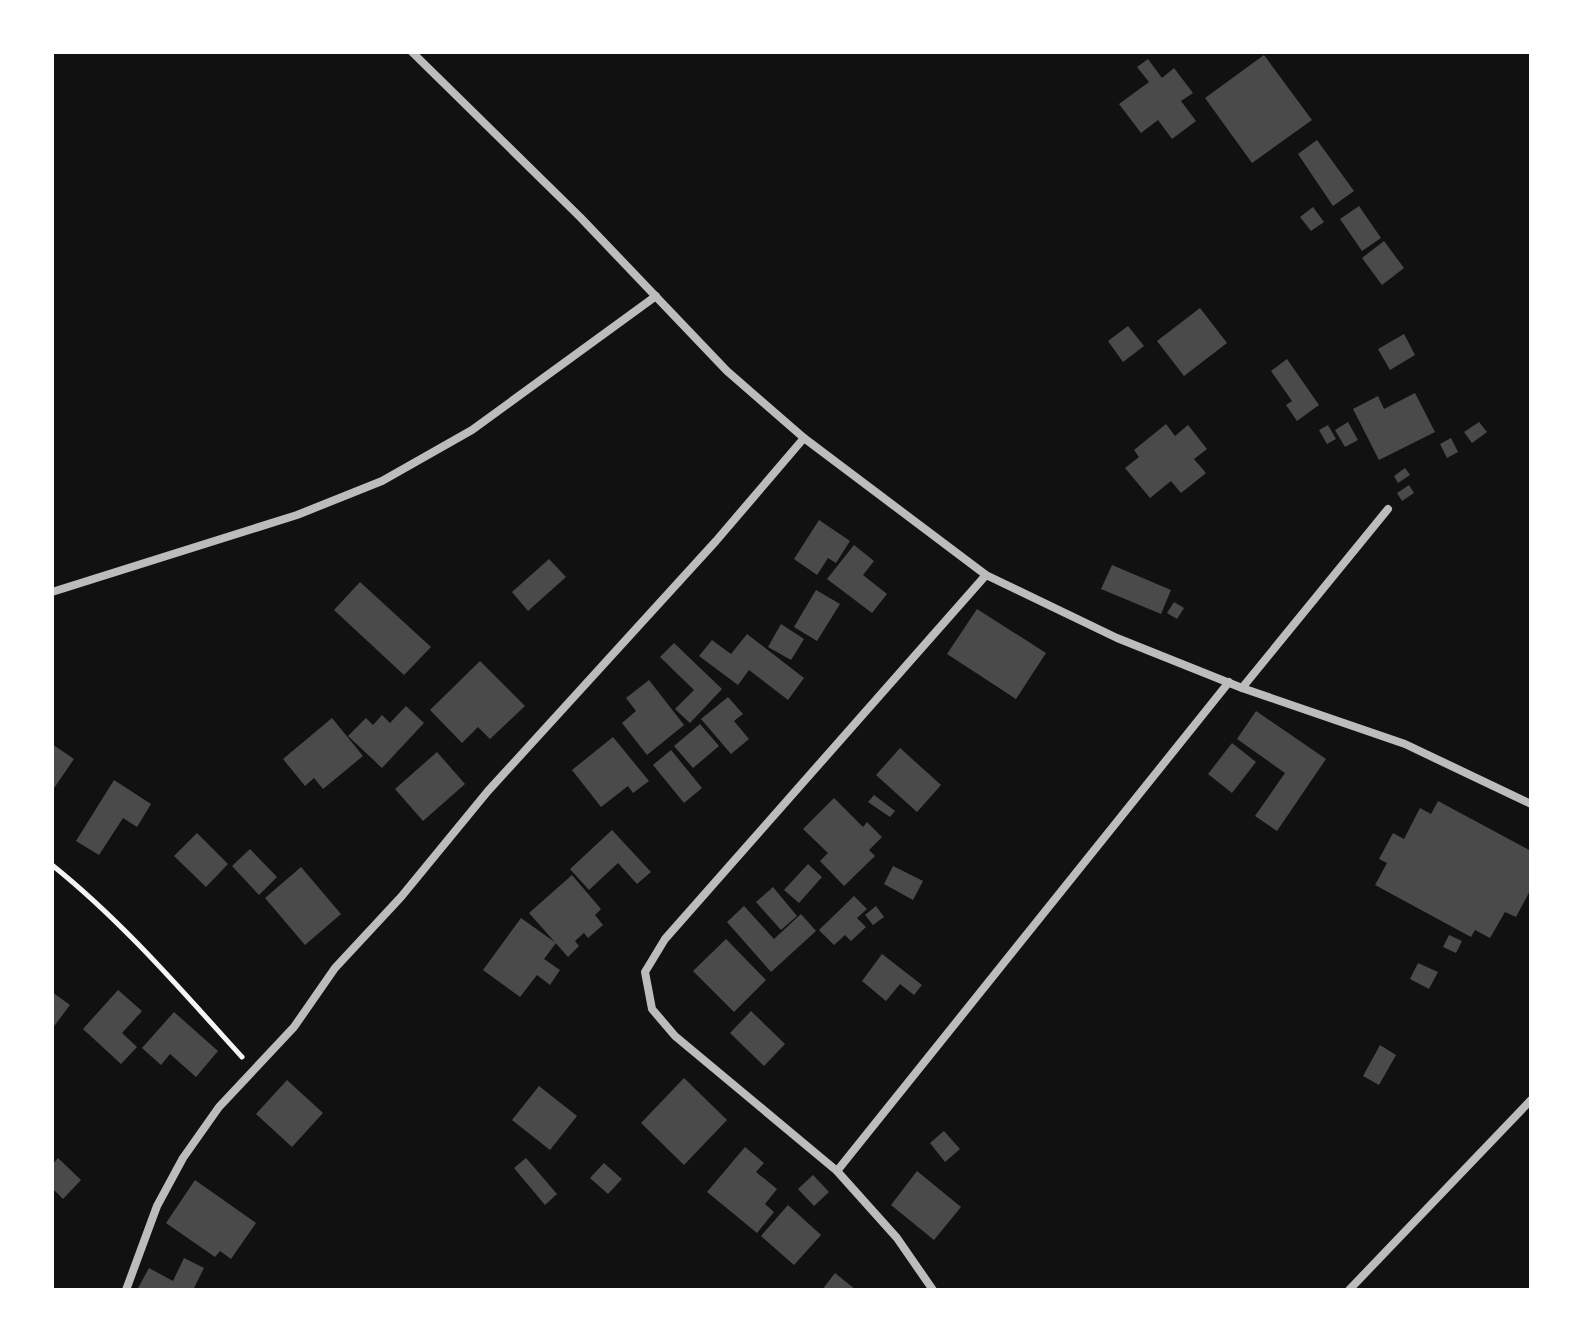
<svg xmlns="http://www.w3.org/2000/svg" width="1583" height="1342" font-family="'Exo 2',sans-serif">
	<rect width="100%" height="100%" fill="#111"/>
	<!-- building -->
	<g fill="#4a4a4a">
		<path d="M1264 55 1312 120 1252 163 1205 98Z"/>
		<path d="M1148 59 1162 78 1174 68 1193 93 1181 101 1196 121 1172 139 1158 120 1141 133 1119 104 1149 82 1137 67Z"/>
		<path d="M1317 140 1354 191 1333 206 1298 154Z"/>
		<path d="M1359 206 1381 238 1362 251 1340 219Z"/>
		<path d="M1313 207 1324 222 1311 231 1300 217Z"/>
		<path d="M1384 241 1404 268 1382 285 1362 258Z"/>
		<path d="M1200 308 1227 343 1184 376 1157 341Z"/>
		<path d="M1128 326 1144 346 1123 362 1108 341Z"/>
		<path d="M1404 334 1415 355 1390 370 1378 349Z"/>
		<path d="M1287 359 1319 405 1297 421 1286 405 1292 401 1271 371Z"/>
		<path d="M1415 393 1435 432 1379 460 1353 409 1378 396 1384 409Z"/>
		<path d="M1348 422 1358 440 1345 447 1335 430Z"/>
		<path d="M1479 422 1487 432 1472 443 1464 432Z"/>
		<path d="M1166 424 1175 436 1188 425 1207 449 1194 459 1206 473 1181 493 1171 481 1150 498 1125 468 1139 457 1134 450Z"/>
		<path d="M1328 425 1336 439 1327 444 1319 430Z"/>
		<path d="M1451 438 1458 452 1447 458 1440 444Z"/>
		<path d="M1405 468 1410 475 1398 483 1394 476Z"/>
		<path d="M1409 485 1414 493 1402 501 1397 493Z"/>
		<path d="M819 520 850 541 836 563 828 558 817 575 794 559Z"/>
		<path d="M854 545 874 561 863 575 887 594 872 613 827 579Z"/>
		<path d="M549 559 566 577 528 611 512 592Z"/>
		<path d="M1112 565 1171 590 1161 614 1101 589Z"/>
		<path d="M360 582 431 647 404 675 334 610Z"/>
		<path d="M816 590 840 604 817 641 794 627Z"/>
		<path d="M1174 602 1184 608 1177 619 1167 613Z"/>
		<path d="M977 609 1046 653 1016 699 947 654Z"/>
		<path d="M781 624 804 639 791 660 768 647Z"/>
		<path d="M747 634 804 678 788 700 749 670 738 685 699 656 712 640 731 654Z"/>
		<path d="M674 643 722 689 690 723 675 709 694 690 660 657Z"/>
		<path d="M480 661 525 706 490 739 478 727 462 743 430 710Z"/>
		<path d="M649 680 684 725 647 755 622 723 636 711 626 698Z"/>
		<path d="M728 697 743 714 734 721 749 739 731 754 701 719Z"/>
		<path d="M406 706 424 723 382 768 348 736 366 718 373 725 382 715 390 723Z"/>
		<path d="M1256 711 1326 759 1277 831 1255 816 1285 773 1237 739Z"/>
		<path d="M332 718 363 756 323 789 314 778 305 786 283 759Z"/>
		<path d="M700 724 719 746 693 768 674 746Z"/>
		<path d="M613 737 649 781 633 793 628 786 601 807 572 770Z"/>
		<path d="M1232 743 1256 762 1232 793 1208 774Z"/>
		<path d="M52 744 74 759 52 791Z"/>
		<path d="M900 748 941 785 917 812 876 775Z"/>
		<path d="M671 750 702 788 684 803 653 765Z"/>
		<path d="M437 752 465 784 423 821 395 789Z"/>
		<path d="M114 780 151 804 137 827 123 818 99 855 76 841Z"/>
		<path d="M874 795 895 811 890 817 868 802Z"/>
		<path d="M834 798 863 827 867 822 882 837 869 850 875 856 844 886 820 861 828 853 803 829Z"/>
		<path d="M1438 801 1531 851V889L1516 917 1505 912 1490 938 1475 930 1471 937 1375 885 1387 863 1379 859 1393 833 1404 839 1420 808 1431 814Z"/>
		<path d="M612 830 651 872 637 884 618 863 589 890 570 869Z"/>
		<path d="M197 833 228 864 206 887 174 856Z"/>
		<path d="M250 849 277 877 259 895 232 866Z"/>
		<path d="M808 864 822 877 799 903 784 890Z"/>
		<path d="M893 866 923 881 913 900 884 884Z"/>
		<path d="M301 867 341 914 305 945 265 898Z"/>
		<path d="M572 875 601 909 595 915 603 925 588 938 584 933 575 941 579 946 568 957 529 913Z"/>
		<path d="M773 887 797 916 781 930 756 902Z"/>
		<path d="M854 896 867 909 857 918 866 927 851 941 845 935 834 945 819 930Z"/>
		<path d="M744 906 774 939 801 914 816 931 771 972 727 922Z"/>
		<path d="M876 906 884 917 873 925 865 915Z"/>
		<path d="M521 918 556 943 544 959 560 970 550 985 537 975 520 997 483 970Z"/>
		<path d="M1449 935 1462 941 1456 953 1443 947Z"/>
		<path d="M726 939 766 980 734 1012 693 971Z"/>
		<path d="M882 954 922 985 914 995 900 984 886 1001 862 981Z"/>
		<path d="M1418 963 1438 972 1429 989 1410 979Z"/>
		<path d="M118 990 142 1011 122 1033 137 1047 121 1064 83 1029Z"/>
		<path d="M52 992 70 1005 52 1029Z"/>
		<path d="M751 1011 785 1044 764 1066 730 1033Z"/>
		<path d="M174 1012 218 1051 196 1077 170 1054 161 1065 142 1048Z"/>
		<path d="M1380 1045 1396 1055 1379 1085 1363 1076Z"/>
		<path d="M684 1078 727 1120 684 1165 641 1123Z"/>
		<path d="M287 1080 323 1113 292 1147 256 1114Z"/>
		<path d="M539 1086 577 1116 550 1150 512 1120Z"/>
		<path d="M944 1131 960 1149 945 1162 930 1143Z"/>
		<path d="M745 1147 764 1163 756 1172 777 1189 765 1204 774 1212 757 1233 707 1192Z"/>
		<path d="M58 1158 81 1180 63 1199 52 1188V1165Z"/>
		<path d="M526 1158 557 1194 545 1205 514 1168Z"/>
		<path d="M604 1163 622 1179 608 1194 590 1178Z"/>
		<path d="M917 1171 961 1207 934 1240 891 1205Z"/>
		<path d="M813 1175 829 1192 814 1206 798 1189Z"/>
		<path d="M195 1180 256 1223 231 1259 220 1251 215 1257 166 1223Z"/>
		<path d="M788 1205 821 1235 794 1265 761 1236Z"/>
		<path d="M184 1258 204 1268 193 1290H137L149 1268 173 1281Z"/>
		<path d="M835 1273 856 1290H822Z"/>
	</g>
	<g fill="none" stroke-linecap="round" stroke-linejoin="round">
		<!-- path -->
		<path stroke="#f5f5f5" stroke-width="5" d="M52 865C122 921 182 991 242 1057"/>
		<!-- minor -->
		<g stroke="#bcbcbc" stroke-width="8">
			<path d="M412 52 580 217 727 371 804 438 986 575 1117 638 1242 688 1405 744 1531 804"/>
			<path d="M52 592 297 515 382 481 472 430 656 296"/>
			<path d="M1242 688 1388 509"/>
			<path d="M837 1171 1229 682"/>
			<path d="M126 1290 157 1206 183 1158 219 1107 294 1027 335 968 401 897 488 791 716 541 804 438"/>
			<path d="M933 1290 897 1238 837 1171 675 1036 652 1009 645 972 665 939 986 575"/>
			<path d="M1349 1290 1531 1100"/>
		</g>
	</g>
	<!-- border -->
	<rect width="1583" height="1342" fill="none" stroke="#ffffff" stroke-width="108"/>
</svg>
